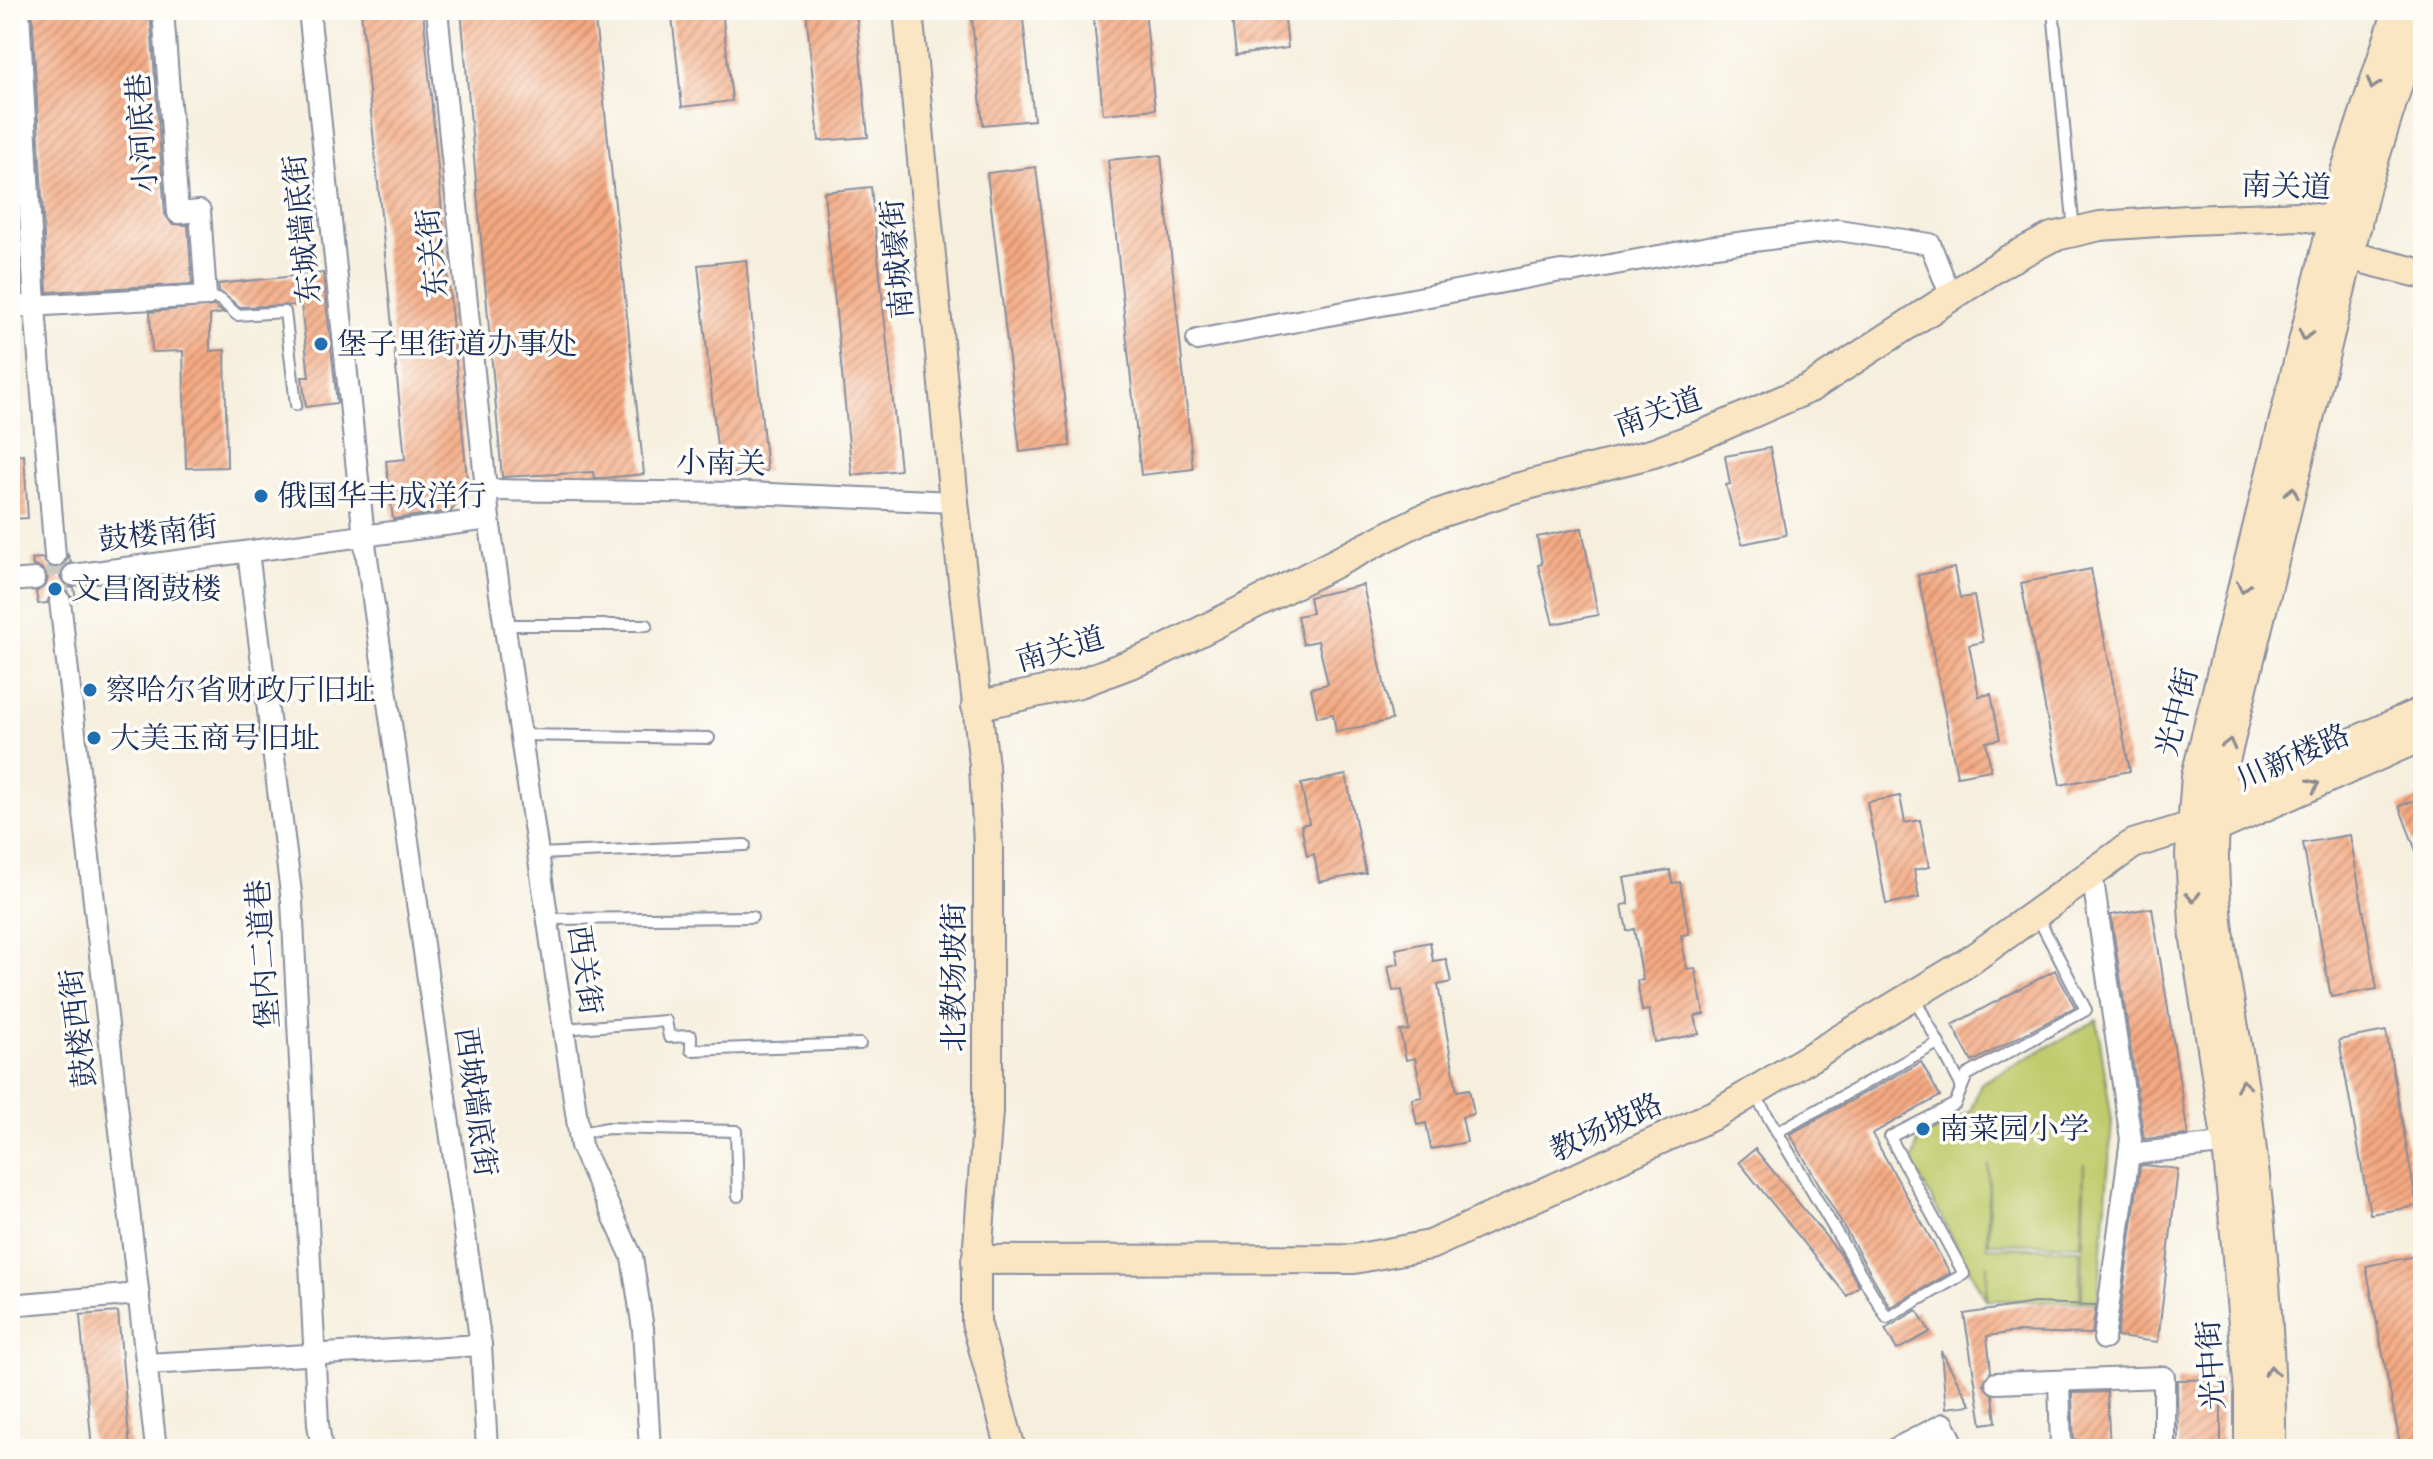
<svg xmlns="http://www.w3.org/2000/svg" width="2433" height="1459" font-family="'EB Garamond','Noto Serif SC',serif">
	<defs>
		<pattern id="building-hatch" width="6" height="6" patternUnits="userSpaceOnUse" patternTransform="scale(2)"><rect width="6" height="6" fill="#f4a981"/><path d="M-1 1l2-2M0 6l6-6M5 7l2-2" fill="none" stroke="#c58a6d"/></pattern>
	</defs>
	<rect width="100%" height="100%" fill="#fdfcf7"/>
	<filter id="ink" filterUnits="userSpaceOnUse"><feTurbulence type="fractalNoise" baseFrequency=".0125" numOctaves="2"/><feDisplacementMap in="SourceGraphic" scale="16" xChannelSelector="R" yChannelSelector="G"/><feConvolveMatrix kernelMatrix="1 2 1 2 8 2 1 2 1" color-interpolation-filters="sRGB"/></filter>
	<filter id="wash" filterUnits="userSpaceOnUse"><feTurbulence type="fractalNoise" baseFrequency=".006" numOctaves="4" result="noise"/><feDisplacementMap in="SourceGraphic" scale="32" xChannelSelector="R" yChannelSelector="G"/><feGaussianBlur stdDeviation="1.8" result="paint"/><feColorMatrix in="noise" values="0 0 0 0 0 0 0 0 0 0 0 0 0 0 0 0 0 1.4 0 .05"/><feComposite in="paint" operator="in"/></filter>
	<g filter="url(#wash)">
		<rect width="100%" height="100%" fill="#f6efde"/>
		<!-- pitch -->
		<path fill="#bfcb6c" stroke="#6d7d65" stroke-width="2" d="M2097 1020 2112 1122 2098 1303 2082 1302 2084 1164 2081 1245 1989 1243V1164L1987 1247 2080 1249V1302L1987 1300V1263L1986 1300 1912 1163 1919 1138 1970 1112 1981 1083Z"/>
		<g id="blocks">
			<!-- building -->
			<g fill="url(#building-hatch)">
				<path d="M32 10H150L165 214 172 224 188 225 192 284 47 292Z"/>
				<path d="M361 10H423L468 490 451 511 393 519 386 461 405 459Z"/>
				<path d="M461 10H594L644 474 604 478H594L593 472 502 477Z"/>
				<path d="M722 10 732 101 682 107 672 16Z"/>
				<path d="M806 10H856L868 137 819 141Z"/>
				<path d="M971 10H1022L1034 120 983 125Z"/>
				<path d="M1093 10H1145L1155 109 1103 114Z"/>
				<path d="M1231 10H1284L1288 48 1236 55Z"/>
				<path d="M10 85 21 293 10 294Z"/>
				<path d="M1161 155 1193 469 1141 475 1108 160Z"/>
				<path d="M1036 167 1070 446 1020 452 987 173Z"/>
				<path d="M871 187 900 470 852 475 824 192Z"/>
				<path d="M746 260 767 471 720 476 698 265Z"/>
				<path d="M323 273 337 403 306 407 302 377H309L301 305 240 307 219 291 218 284Z"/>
				<path d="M214 306 224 313 210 315V351L225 350 227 467 186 468 183 351 152 352 150 312Z"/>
				<path d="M1770 448 1786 535 1742 544 1726 485 1730 484 1725 456Z"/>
				<path d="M24 455 28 518 10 519V456Z"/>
				<path d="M1582 528 1598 615 1553 624 1538 565 1542 564 1537 537Z"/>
				<path d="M68 555 71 562 61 569 60 578 67 587 74 588 76 600 59 588 52 591 47 603 38 604 36 592 46 585 48 577 41 568 33 566 32 559 42 558 49 567 57 569 66 562Z"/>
				<path d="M1954 568 1960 598 1974 596 1983 642 1969 645 1979 696 1991 694 2000 739 1986 742 1991 770 1957 776 1918 575Z"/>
				<path d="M2091 569 2130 771 2060 785 2021 583Z"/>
				<path d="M1363 585 1392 720 1336 732 1333 714 1317 717 1311 688 1328 684 1318 641 1303 644 1297 616 1312 613 1309 597Z"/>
				<path d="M1346 775 1366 873 1319 882 1314 854 1307 856 1301 825 1309 823 1301 784Z"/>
				<path d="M1900 796 1905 823 1920 820 1929 867 1914 870 1919 898 1886 904 1867 802Z"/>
				<path d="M2423 797V864H2421L2399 806Z"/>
				<path d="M2350 835 2377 989 2331 997 2303 843Z"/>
				<path d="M1670 870 1672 883 1680 882 1689 934 1681 935 1687 969 1695 968 1704 1014 1695 1016 1699 1034 1655 1042 1649 1010 1642 1011 1637 981 1643 980 1634 929 1627 931 1622 905 1629 904 1624 878Z"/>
				<path d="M2152 908 2188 1135 2144 1139 2111 915Z"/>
				<path d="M1430 942 1433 961 1446 959 1451 982 1438 985 1457 1091 1469 1089 1474 1114 1462 1117 1467 1142 1431 1149 1426 1123 1417 1125 1412 1099 1422 1097 1415 1058 1406 1060 1400 1031 1409 1030 1402 990 1393 991 1388 966 1399 964 1396 949Z"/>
				<path d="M2055 970 2075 1007 1972 1062 1952 1025Z"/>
				<path d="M2386 1031 2417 1206 2370 1214 2339 1040Z"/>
				<path d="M1921 1062 1940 1096 1872 1134 1950 1273 1890 1307 1790 1134Z"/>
				<path d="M1755 1149 1841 1255 1859 1286 1847 1296 1739 1162Z"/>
				<path d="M2145 1165 2178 1169 2158 1342 2117 1337 2140 1166Z"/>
				<path d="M2416 1256 2423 1294V1449H2401L2366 1266Z"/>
				<path d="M2034 1303 2096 1305 2092 1334 2016 1332 1987 1336 1991 1371 1983 1384 1993 1395 1996 1422 1982 1424 1964 1314Z"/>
				<path d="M1917 1310 1930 1332 1897 1350 1885 1329Z"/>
				<path d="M118 1312 130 1449H92L80 1315Z"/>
				<path d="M1941 1351 1971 1405 1946 1408Z"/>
				<path d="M2221 1379V1449H2178L2177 1380Z"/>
				<path d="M2107 1392 2110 1449H2074L2072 1393Z"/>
			</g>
		</g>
	</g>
	<g filter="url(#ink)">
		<use href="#blocks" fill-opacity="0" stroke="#888f9e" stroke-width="2"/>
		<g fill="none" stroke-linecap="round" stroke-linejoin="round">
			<!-- street-tunnel -->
			<path stroke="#cac9c4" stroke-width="20" stroke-dasharray="20 10" stroke-linecap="butt" d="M55 556 60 601"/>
			<defs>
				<g id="lane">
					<path d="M2053 10 2074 231"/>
					<path d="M2322 10 2394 11"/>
					<path d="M206 296 221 300 237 315 285 312 296 405"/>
					<path d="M504 625H647"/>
					<path d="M520 735 709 738"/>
					<path d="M538 854 745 845"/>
					<path d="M548 919 752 917"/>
					<path d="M1914 997 1962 1087"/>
					<path d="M564 1029 666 1021 669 1037 691 1036V1050L860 1044"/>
					<path d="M1754 1093 1887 1318 1964 1274 1890 1137 1955 1104 1967 1075 2086 1010 2037 916"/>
					<path d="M1779 1131 1938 1043"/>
					<path d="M579 1133 608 1128 736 1131 738 1196"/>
				</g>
				<g id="street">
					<path d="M19 10 35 307 55 556"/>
					<path d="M437 10 489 519 579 1133 581 1146 632 1257 643 1329 650 1449"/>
					<path d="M10 307 206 296 200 211 178 213 163 10"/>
					<path d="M1197 340 1561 271 1572 272 1708 247 1838 230 1930 244 1952 299"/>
					<path d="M487 490 747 493 954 502"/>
					<path d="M248 552 292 901 318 1424 322 1449"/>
					<path d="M73 575 489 519"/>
					<path d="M10 581 35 579"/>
					<path d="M60 601 156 1449"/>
					<path d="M2092 873 2131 1139 2104 1339"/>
					<path d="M2129 1154 2240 1142"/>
					<path d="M10 1305 139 1294"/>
					<path d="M481 1345 487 1449"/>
					<path d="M147 1364 481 1345 364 537 309 10"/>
					<path d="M2059 1381 2061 1449"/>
					<path d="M1996 1383 2164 1377V1449"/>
					<path d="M1895 1449 1944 1424 1956 1449"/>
				</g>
				<g id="secondary">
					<path d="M908 10 954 502 984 766 988 846V1111L976 1272V1322L1011 1449"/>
					<path d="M2331 251 2423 274"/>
					<path d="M976 706 1080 683 1154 655 1422 519 1512 489 1654 453 1709 432 1810 388 2006 261 2052 237 2100 226 2187 220 2301 216 2357 225"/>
					<path d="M2204 808 2423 711"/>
					<path d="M2203 834 2423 736"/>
					<path d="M976 1260 1354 1259 1430 1245 1718 1113 1968 962 2133 844 2192 826"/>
					<path d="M2249 1449V1392L2227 1144 2195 939 2190 855 2196 776 2345 172 2398 10"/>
					<path d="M2271 1449C2272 1344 2263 1239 2250 1134 2240 1042 2215 951 2214 858 2213 830 2219 801 2222 773L2366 186 2421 10"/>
				</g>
			</defs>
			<!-- lane casing -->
			<use href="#lane" stroke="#888f9e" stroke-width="14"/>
			<!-- street casing -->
			<use href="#street" stroke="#888f9e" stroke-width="24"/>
			<!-- secondary casing -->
			<use href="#secondary" stroke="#888f9e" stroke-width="32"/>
			<!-- lane -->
			<use href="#lane" stroke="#fff" stroke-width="10"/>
			<!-- street -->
			<use href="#street" stroke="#fff" stroke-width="20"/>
			<!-- secondary -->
			<use href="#secondary" stroke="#fbe6c4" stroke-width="28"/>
		</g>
		<!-- one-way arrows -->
		<defs><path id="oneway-chevron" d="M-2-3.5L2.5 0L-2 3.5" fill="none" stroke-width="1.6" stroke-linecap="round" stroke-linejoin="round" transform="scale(2)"/></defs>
		<g stroke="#8b8a91">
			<use href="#oneway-chevron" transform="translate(2373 84) rotate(108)"/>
			<use href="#oneway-chevron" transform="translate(2305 335) rotate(104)"/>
			<use href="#oneway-chevron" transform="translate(2292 492) rotate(-76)"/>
			<use href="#oneway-chevron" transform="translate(2243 587) rotate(104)"/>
			<use href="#oneway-chevron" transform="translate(2229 744) rotate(-76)"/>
			<use href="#oneway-chevron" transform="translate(2314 785) rotate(-24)"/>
			<use href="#oneway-chevron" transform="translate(2193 897) rotate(87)"/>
			<use href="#oneway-chevron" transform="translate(2243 1085) rotate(-99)"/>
			<use href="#oneway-chevron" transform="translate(2271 1371) rotate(-92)"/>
		</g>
	</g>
	<!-- markers -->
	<g fill="#1f6fb2" stroke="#fdfcf7" stroke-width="3">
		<circle cx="321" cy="344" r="8"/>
		<circle cx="261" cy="496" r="8"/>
		<circle cx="55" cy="589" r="8"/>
		<circle cx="90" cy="690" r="8"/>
		<circle cx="94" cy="738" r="8"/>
		<circle cx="1923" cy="1129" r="8"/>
	</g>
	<g text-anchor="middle" stroke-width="7" stroke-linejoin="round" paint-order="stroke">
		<!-- street labels -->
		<g font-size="30" fill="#1b2f5e" stroke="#fdfcf7">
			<text transform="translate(142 133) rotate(-94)" y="10">小河底巷</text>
			<text transform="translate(2286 186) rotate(2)" y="10">南关道</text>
			<text transform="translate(302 229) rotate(-96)" y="10">东城墙底街</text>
			<text transform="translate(432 253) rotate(-96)" y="10">东关街</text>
			<text transform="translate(897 259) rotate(-95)" y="10">南城壕街</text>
			<text transform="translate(1658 412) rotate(-19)" y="10">南关道</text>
			<text transform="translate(721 463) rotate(1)" y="10">小南关</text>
			<text transform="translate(158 533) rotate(-7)" y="10">鼓楼南街</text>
			<text transform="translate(1060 649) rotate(-16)" y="10">南关道</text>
			<text transform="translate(2177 712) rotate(-76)" y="10">光中街</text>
			<text transform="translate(2293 757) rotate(-24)" y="10">川新楼路</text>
			<text transform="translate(263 954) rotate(-94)" y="10">堡内二道巷</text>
			<text transform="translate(585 970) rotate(82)" y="10">西关街</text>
			<text transform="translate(954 977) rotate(-90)" y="10">北教场坡街</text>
			<text transform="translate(78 1028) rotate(-97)" y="10">鼓楼西街</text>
			<text transform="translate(476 1102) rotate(82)" y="10">西城墙底街</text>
			<text transform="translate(1606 1127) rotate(-25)" y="10">教场坡路</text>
			<text transform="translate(2211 1365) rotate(-94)" y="10">光中街</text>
		</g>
		<!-- poi labels -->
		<g font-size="30" fill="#1b2f5e" stroke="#fdfcf7" text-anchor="start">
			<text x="337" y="354">堡子里街道办事处</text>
			<text x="277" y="506">俄国华丰成洋行</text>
			<text x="71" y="599">文昌阁鼓楼</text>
			<text x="106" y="700">察哈尔省财政厅旧址</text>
			<text x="110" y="748">大美玉商号旧址</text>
			<text x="1939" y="1139">南菜园小学</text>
		</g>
	</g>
	<!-- margin -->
	<rect width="2433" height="1459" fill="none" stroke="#fdfcf7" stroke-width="40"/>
</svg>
